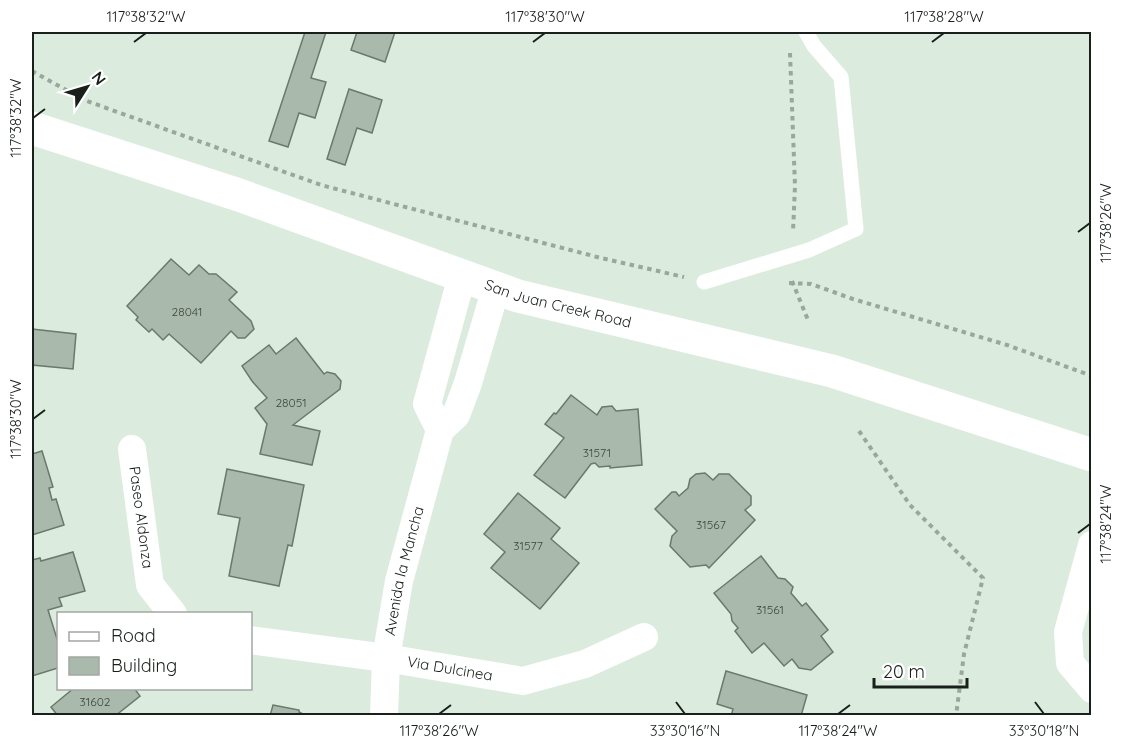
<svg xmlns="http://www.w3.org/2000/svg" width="1123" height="747" font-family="Quicksand,sans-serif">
	<rect width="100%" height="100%" fill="#dbecde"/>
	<!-- building -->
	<g fill="#a9b9ab" stroke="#69796c" stroke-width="1.5">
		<path d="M305 32H326L311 78 326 82 315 118 299 113 288 147 269 141Z"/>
		<path d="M357 32H395L385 62 351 50Z"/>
		<path d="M349 89 382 100 372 133 357 128 345 165 327 159Z"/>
		<path d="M171 259 189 275 199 265 209 274H216L237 292 229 300 251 321 254 329 245 338H238L231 331 201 363 169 334 163 340 152 329 149 332 136 320 138 317 127 306Z"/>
		<path d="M32 329 76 334 73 369 32 365Z"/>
		<path d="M296 338 324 374 327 372 335 374 341 381 340 389 293 425 320 431 312 465 260 454 267 424 255 408 267 398 252 381 242 366 269 345 276 354Z"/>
		<path d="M571 395 597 415 602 407 612 406 616 411 638 409 642 465 610 468V466L599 467 595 463 591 464 565 498 534 475 564 438 545 424 554 413 556 414Z"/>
		<path d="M42 451 53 487 49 488 52 500 56 499 64 525 32 535V454Z"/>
		<path d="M227 469 304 485 292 546 288 545 279 586 229 576 240 518 218 514Z"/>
		<path d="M705 473 713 480 719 474H729L751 496V505L745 510 755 520 709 568 706 565 690 567 670 546 672 536 677 531 655 509 672 492H676L679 496 688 488 690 479 696 474Z"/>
		<path d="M518 493 560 528 551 539 579 563 540 609 491 568 505 552 484 534Z"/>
		<path d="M73 552 85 591 59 598 62 606 48 610 58 642V668L32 676V560L40 558 41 561Z"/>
		<path d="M761 556 778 578 785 579 793 587 791 593 802 606 806 603 828 630 821 636 833 652 811 670 799 668 792 659 784 666 764 643 752 653 735 631 738 628 732 621 731 614 714 593Z"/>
		<path d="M726 671 807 695 801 716H731L733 709 717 704Z"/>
		<path d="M74 688H134L140 696 115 716H58L51 707Z"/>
		<path d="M273 705 299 710V712L307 716H270Z"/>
	</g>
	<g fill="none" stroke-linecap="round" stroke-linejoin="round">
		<!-- path -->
		<g stroke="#99a79c" stroke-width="4" stroke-dasharray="4.5 4.5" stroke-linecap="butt">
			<path d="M790 53 795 186 793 232"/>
			<path d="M32 71 84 100 321 185 601 258 684 277"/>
			<path d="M792 281 808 320"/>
			<path d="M789 283 811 284 853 299 1007 345 1092 376"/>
			<path d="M859 431 910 505 983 578 964 654 956 716"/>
		</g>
		<!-- lane -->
		<path stroke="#fff" stroke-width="15" d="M704 282 809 250 856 229 841 77 814 46 806 32"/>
		<!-- street -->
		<g stroke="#fff" stroke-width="28">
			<path d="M440 430 427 404 462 276"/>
			<path id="s1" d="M132 449 150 585 173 614"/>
			<path d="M1092 545 1068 632 1070 663 1092 689"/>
			<path id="s2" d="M250 640 386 658 523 681 585 664 644 637"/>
			<path id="s3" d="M384 716 386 658 399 581 440 430 456 415 468 383 496 288"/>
		</g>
		<!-- secondary -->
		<path stroke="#fff" stroke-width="33" id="s4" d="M32 128 239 195 518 296 832 371 1092 455"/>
	</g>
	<!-- ticks -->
	<path fill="none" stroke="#19201b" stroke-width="2" d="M134 42 146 33M533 42 545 33M932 42 944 33M33 118 45 109M1078 232 1090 223M33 419 45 410M1078 533 1090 524M676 702 685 714M1035 702 1044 714M439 714 451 705M838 714 850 705"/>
	<g text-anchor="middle" stroke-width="4.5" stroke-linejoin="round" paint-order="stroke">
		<!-- number labels -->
		<g font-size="12" fill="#3d463f">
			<text x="187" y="316">28041</text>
			<text x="291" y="407">28051</text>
			<text x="597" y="457">31571</text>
			<text x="711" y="529">31567</text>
			<text x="528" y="550">31577</text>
			<text x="770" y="614">31561</text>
			<text x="95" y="706">31602</text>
		</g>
		<!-- street labels -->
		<g font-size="15" fill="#19201b" stroke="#fff">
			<text dy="5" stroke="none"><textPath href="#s4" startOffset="555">San Juan Creek Road</textPath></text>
			<text dy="5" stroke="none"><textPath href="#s1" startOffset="69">Paseo Aldonza</textPath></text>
			<text dy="5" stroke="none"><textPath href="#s3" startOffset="147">Avenida la Mancha</textPath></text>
			<text dy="5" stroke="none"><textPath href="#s2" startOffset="202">Via Dulcinea</textPath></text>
		</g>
	</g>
	<!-- border -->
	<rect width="1123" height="747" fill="none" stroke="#ffffff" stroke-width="66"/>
	<!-- legend -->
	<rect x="57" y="612" width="195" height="78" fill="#ffffff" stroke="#a3a6a4" stroke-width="1.5"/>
	<rect x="69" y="632" width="30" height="9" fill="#ffffff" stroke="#a3a6a4" stroke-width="1.5"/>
	<text x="111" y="642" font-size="18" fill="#19201b">Road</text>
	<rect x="69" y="657" width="30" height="18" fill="#a9b9ab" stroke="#a3a6a4" stroke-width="1.5"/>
	<text x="111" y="672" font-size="18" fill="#19201b">Building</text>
	<!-- north arrow -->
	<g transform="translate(87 87) rotate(53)" stroke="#ffffff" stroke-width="4.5" paint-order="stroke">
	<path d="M0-4.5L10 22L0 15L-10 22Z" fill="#19201b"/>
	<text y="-9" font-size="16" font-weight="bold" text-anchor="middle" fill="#19201b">N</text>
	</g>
	<!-- scale -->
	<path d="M874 678v9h93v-9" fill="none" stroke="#19201b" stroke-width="3"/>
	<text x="883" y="678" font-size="18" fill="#19201b" stroke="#ffffff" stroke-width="4.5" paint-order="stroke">20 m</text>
	<rect x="33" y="33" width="1057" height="681" fill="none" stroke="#19201b" stroke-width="2"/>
	<g font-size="15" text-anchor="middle" fill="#19201b">
		<text x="146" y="22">117°38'32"W</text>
		<text x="545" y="22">117°38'30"W</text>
		<text x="944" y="22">117°38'28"W</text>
		<text transform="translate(16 118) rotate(-90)" y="5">117°38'32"W</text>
		<text transform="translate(1106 223) rotate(-90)" y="5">117°38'26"W</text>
		<text transform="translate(16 419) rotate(-90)" y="5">117°38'30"W</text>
		<text transform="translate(1106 524) rotate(-90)" y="5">117°38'24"W</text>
		<text x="439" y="736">117°38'26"W</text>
		<text x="685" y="736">33°30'16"N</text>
		<text x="838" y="736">117°38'24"W</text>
		<text x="1044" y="736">33°30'18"N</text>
	</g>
</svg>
